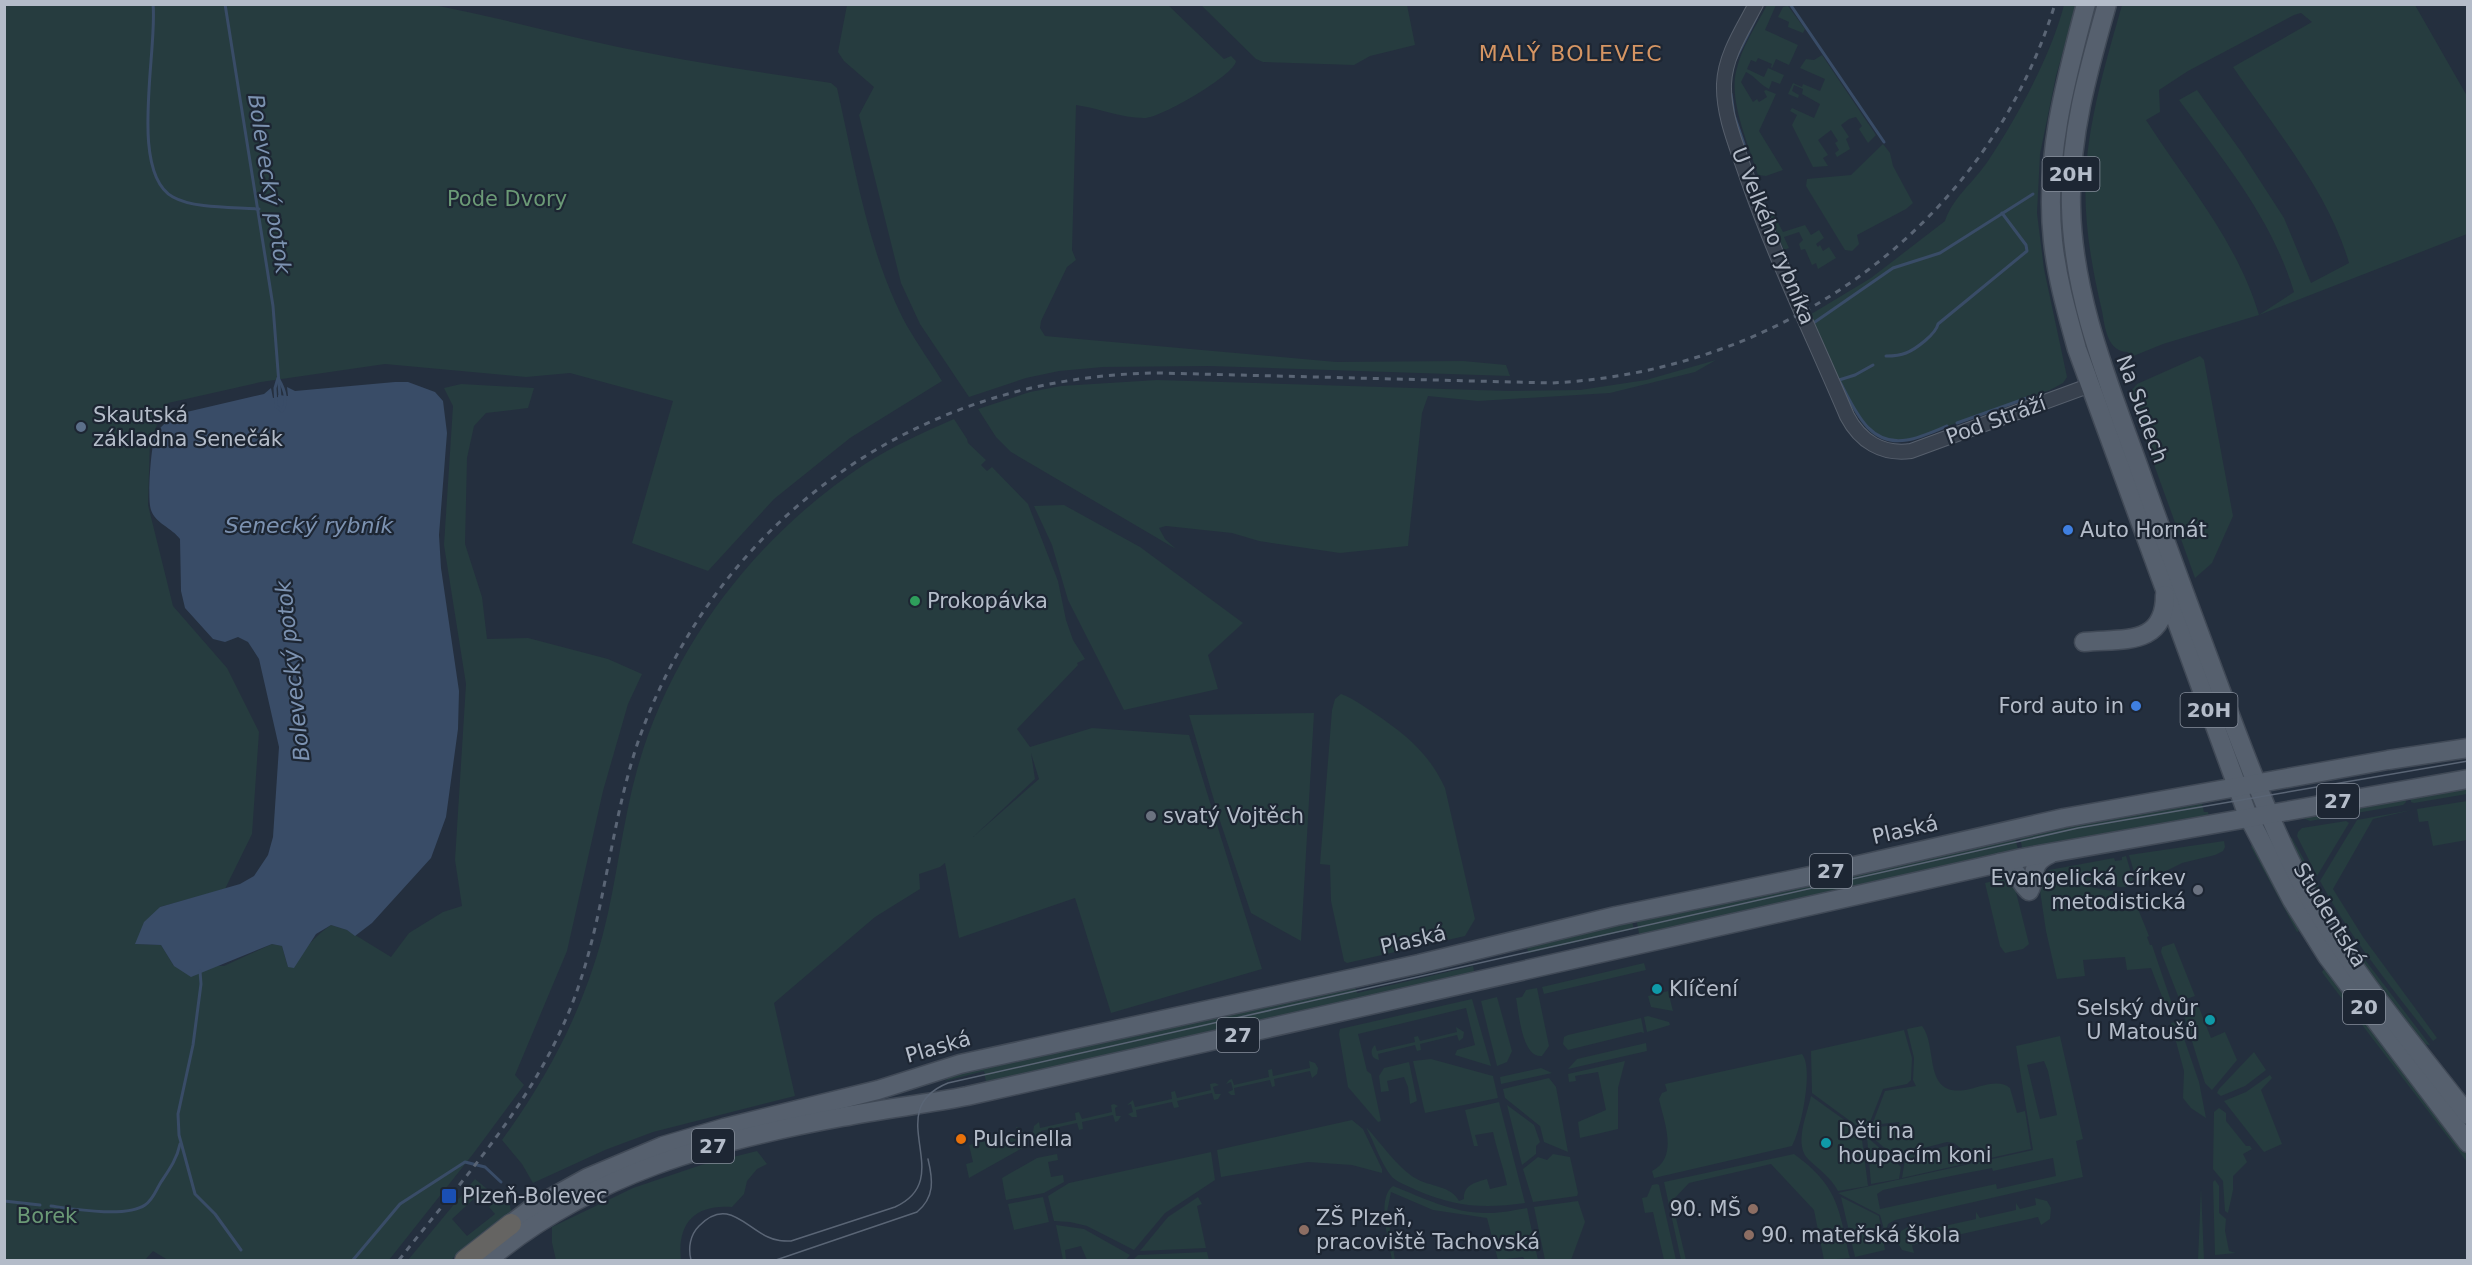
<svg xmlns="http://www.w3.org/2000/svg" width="2472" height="1265" font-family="'DejaVu Sans',sans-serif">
	<rect width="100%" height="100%" fill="#242f3e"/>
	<!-- green -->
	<g fill="#263c3f" fill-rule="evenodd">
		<path d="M5 5H434C490 16 544 30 600 43 676 60 753 71 831 83L837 88C855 167 868 254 907 326 918 345 931 363 942 381L850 438 774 499 708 571 632 543 673 401 570 373 526 377 385 364 261 382 168 403 150 440 148 505 173 606 227 668 259 732 252 834 225 889 160 907 136 944 161 945 174 966H224L272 944 282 946 288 967C302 953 314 936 331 925L347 930 391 957 409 933 443 912 462 906 455 860 466 684 444 545 453 406 444 388 461 384 534 388 528 408 486 413 474 426 467 458 465 544 482 597 487 639 528 638 608 659 642 674 628 704 603 791 567 951 515 1075 524 1085 473 1154 389 1260H168L153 1251 145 1260H5Z"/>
		<path d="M847 5H1168L1224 59 1231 56 1236 61C1235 75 1159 119 1144 118 1122 118 1098 108 1076 105L1072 250 1076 260 1067 267 1041 321 1040 328 1045 336 1336 362 1463 361 1506 365 1510 376 1209 366 1103 367 1059 371 1026 378 969 397 920 324 901 283 859 115 874 87 844 61 838 52Z"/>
		<path d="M1201 5H1407L1415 45 1370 56 1354 65 1263 62 1256 59Z"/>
		<path d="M1767 5H1776L1765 30 1798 45 1789 65 1776 59 1772 68 1771 67 1772 64 1758 58 1756 62 1751 60 1747 69 1764 77 1768 68 1784 75 1780 84 1772 81 1769 89C1759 84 1756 77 1746 72L1741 82 1753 102 1757 99 1759 102 1767 97 1764 91 1766 90 1776 94 1759 131 1783 170 1766 176 1758 175C1749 146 1729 102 1736 72 1741 48 1756 26 1767 5Z"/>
		<path d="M2064 5H2076L2056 76 2040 154 2037 213 2044 269 2067 377 2063 383 2050 390 1908 440C1896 440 1886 440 1875 435 1852 422 1821 342 1808 316L1871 278 1945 221C1953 197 1974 182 1988 161 2017 117 2051 56 2064 5Z"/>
		<path d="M2122 5H2415L2467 96V234L2259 315 2163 344 2131 357 2128 352C2107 352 2105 327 2102 311 2091 264 2083 218 2086 170 2090 114 2107 58 2122 5ZM2301 13 2312 22 2233 67C2274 127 2329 193 2349 263L2311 283 2284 218 2242 153 2197 90 2179 100C2224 161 2272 219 2294 292L2259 315C2237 241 2187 184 2146 120L2160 112 2159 90 2188 71 2294 15Z"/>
		<path d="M1788 6 1805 29 1803 33 1788 27 1789 22 1778 17 1783 7Z"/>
		<path d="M1822 55 1876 135 1868 143 1859 129 1862 126 1856 117 1849 119 1841 125 1849 137 1846 139 1850 149 1837 157 1835 153 1839 150 1835 143 1838 141 1831 130 1818 140 1828 155 1823 158 1828 166 1813 167 1792 125 1797 115 1790 111 1792 108 1814 118 1820 104 1802 94 1803 89 1794 85 1792 91 1799 95 1798 98 1788 94 1793 83 1802 87 1803 84 1820 91 1825 79 1800 68 1806 59 1814 60Z"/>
		<path d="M1883 144 1890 153 1893 166 1913 203 1906 209 1857 235 1859 244 1852 251 1845 250 1806 186 1807 179 1851 175Z"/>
		<path d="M1774 215 1783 232 1805 225 1811 235 1819 230 1824 238 1816 244 1818 247 1820 245 1823 251 1829 247 1836 258 1818 269 1816 263 1812 265 1805 249 1801 250 1799 244 1803 240 1799 232 1784 237 1789 248 1784 250 1770 216Z"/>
		<path d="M2200 356 2204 360 2233 516 2212 563 2195 578 2130 398 2132 390 2137 384Z"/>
		<path d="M1716 360 1695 372 1610 393 1478 401 1428 396 1422 413 1408 546 1340 553 1259 541 1232 533 1166 526 1159 528 1165 539 1176 549 1011 452 996 437 978 409 1030 392 1061 386 1157 380 1509 391 1580 390 1646 380Z"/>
		<path d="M954 419 967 439 968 443 986 460 981 465 987 471 992 467 1028 504 1058 581 1066 620 1073 640 1085 659 1077 663 1078 665 1017 729 1030 747 1092 728 1189 735 1262 969 1111 1013 1075 898 959 938 945 863 940 867 919 874 920 889 875 917 774 1003 795 1096 653 1132 605 1150 533 1183 522 1164 502 1140C548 1077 583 1010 603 934 617 880 622 824 637 770 672 645 757 535 865 464 893 446 924 432 954 419ZM1031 753 1039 779 973 837 1035 779Z"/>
		<path d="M1064 505 1140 547 1243 623 1208 655 1218 689 1124 710 1068 600 1052 545 1034 506Z"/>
		<path d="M1341 694C1353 698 1363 706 1374 713 1405 734 1429 753 1445 788L1475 919 1465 936 1347 963 1344 961 1331 901 1330 865 1320 864 1332 710 1335 699Z"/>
		<path d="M1314 713 1301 941 1251 913 1221 824 1189 715Z"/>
		<path d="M2467 785V794L2414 803 2411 802 2410 794Z"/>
		<path d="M2405 795 2406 802 2403 805 2310 821 2303 818 2300 813Z"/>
		<path d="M2206 799V803L2202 804 2204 812H2208L2209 816 2023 852 2019 833Z"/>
		<path d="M2467 801V840L2433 846 2428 821 2419 822 2417 809Z"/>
		<path d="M2412 810 2373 819 2333 889 2363 937 2437 1038 2433 1041C2393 989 2350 938 2320 881L2357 820Z"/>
		<path d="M2346 821 2349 823 2317 876 2297 836 2298 832 2302 828Z"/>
		<path d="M2014 834 2019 853 1640 939 1636 917Z"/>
		<path d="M2287 836 2292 838 2328 903 2362 956 2430 1045 2421 1044 2371 981 2317 897Z"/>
		<path d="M2224 841 2225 847 2223 851 2215 855 2182 863 2138 885 2129 855Z"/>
		<path d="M2252 843 2282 892 2299 931 2297 932 2251 847Z"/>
		<path d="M2126 856 2135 886C2110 890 2091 882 2067 876 2059 874 2051 876 2043 873L2049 870 2114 858 2115 861 2122 860V857Z"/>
		<path d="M2012 876 2029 944 2023 949 2005 953 2000 946 1985 883Z"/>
		<path d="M2044 877C2070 879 2093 891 2119 891L2121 898 2129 897 2134 899 2149 936 2147 937 2150 945H2152L2174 1010 2168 1012 2151 968 2127 970 2125 957 2083 960 2085 976 2057 979 2046 931 2039 884V879Z"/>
		<path d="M1631 918 1634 929 1529 953 1526 946Z"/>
		<path d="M2174 943 2195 996 2180 1001 2161 952 2162 947Z"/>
		<path d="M1644 963 1646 970 1544 994 1542 987Z"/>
		<path d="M1473 966 1475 976 953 1091 986 1082 984 1071 945 1081 955 1073 1354 983 1357 993Z"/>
		<path d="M2324 969 2339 984 2467 1152V1162L2327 979 2322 972Z"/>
		<path d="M1537 988 1549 1046 1542 1056C1522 1058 1519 1014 1516 998L1522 997 1526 990Z"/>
		<path d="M1668 991 1673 1011 1651 1007 1648 996Z"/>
		<path d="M1497 997 1512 1051 1507 1062 1497 1066 1481 1001Z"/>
		<path d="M1472 999 1491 1066 1455 1055 1457 1050 1475 1045 1466 1008 1358 1034 1367 1071 1371 1074 1381 1121 1378 1122 1348 1087 1339 1034 1340 1029Z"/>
		<path d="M2198 1005 2211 1038 2225 1032 2237 1060 2212 1090 2205 1083 2182 1009Z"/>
		<path d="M1648 1016 1669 1022 1670 1025 1647 1032 1644 1017Z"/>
		<path d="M1641 1018 1644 1033 1641 1032 1568 1050 1563 1044 1564 1037 1568 1035Z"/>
		<path d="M2178 1021 2199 1082 2206 1118 2191 1108 2183 1098 2184 1071 2171 1023Z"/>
		<path d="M1922 1026C1939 1048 1921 1100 1970 1089 1983 1086 1999 1079 2010 1088L2017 1113 2025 1111 2031 1149 1977 1161 1954 1143 1947 1142 1908 1152 1902 1157 1901 1163 1869 1134 1872 1128 1900 1124 1899 1122 1872 1125 1885 1091 1916 1086 1913 1080 1914 1058 1907 1029Z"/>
		<path d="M1456 1027 1464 1032 1463 1038 1459 1041 1457 1035 1420 1044 1421 1050 1417 1051 1415 1045 1378 1054 1379 1060C1371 1059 1369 1050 1375 1045L1377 1051 1415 1042 1414 1037 1418 1036 1420 1041 1457 1032Z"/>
		<path d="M1904 1030 1912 1058 1911 1080 1907 1084 1883 1089 1868 1127 1857 1126 1812 1093 1811 1051Z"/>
		<path d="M2060 1036 2083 1139 2076 1141 2083 1177 1895 1220 1888 1224 1885 1233 1880 1215 1838 1193 2033 1150 2016 1046ZM2044 1061 2048 1071 2057 1115 2040 1119 2027 1065ZM2053 1158 2056 1176 1997 1189 1996 1184 1880 1209 1877 1194 1883 1190C1921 1182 1955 1175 1992 1168L1993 1171Z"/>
		<path d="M1646 1043 1647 1051 1568 1069 1577 1059Z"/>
		<path d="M2254 1052 2266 1070 2245 1086 2221 1096 2217 1093 2219 1089Z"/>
		<path d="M1802 1054C1814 1068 1801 1130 1792 1146L1654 1178 1652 1171C1679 1157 1664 1122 1659 1099L1662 1093 1667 1091 1665 1084Z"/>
		<path d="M1431 1059 1493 1076 1498 1098 1425 1113 1413 1061Z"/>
		<path d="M1309 1061 1315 1063 1318 1068 1317 1074 1312 1078 1310 1071 1274 1079 1275 1086 1272 1087 1270 1080 1234 1088 1235 1095H1231L1228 1092 1233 1090 1231 1082 1226 1084 1229 1080 1232 1079 1234 1085 1269 1077 1268 1070 1272 1069 1273 1076 1310 1068Z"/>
		<path d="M1625 1061 1618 1088V1129L1580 1138 1578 1122 1606 1110 1598 1072 1575 1076 1576 1081 1569 1082 1568 1074Z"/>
		<path d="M1409 1062 1417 1101 1410 1104 1408 1087 1404 1077 1387 1081 1389 1091 1381 1092 1379 1076 1384 1068Z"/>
		<path d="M1541 1068 1552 1073 1501 1084 1500 1077Z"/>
		<path d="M2270 1075 2272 1078 2261 1090 2282 1144 2264 1152 2224 1101 2246 1092Z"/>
		<path d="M1549 1078 1556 1087 1568 1152 1544 1142 1540 1126 1505 1098 1503 1089Z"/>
		<path d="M1215 1083 1219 1085 1213 1087 1215 1094H1221L1218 1099 1214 1100 1212 1093 1177 1101 1179 1107 1174 1108 1172 1102 1136 1110 1137 1117H1132L1128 1114 1133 1112 1131 1104 1127 1105 1133 1100 1135 1107 1172 1099 1171 1092 1175 1091 1177 1098 1211 1090 1210 1084Z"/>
		<path d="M1811 1096 1861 1132 1868 1186 1838 1191C1831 1178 1820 1170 1809 1160 1793 1145 1807 1115 1811 1096Z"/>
		<path d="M1499 1102 1525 1203C1484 1209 1455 1207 1416 1190 1409 1186 1398 1183 1392 1177 1381 1164 1374 1142 1366 1127 1380 1142 1398 1168 1415 1178 1429 1187 1451 1185 1459 1201L1464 1199C1463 1185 1476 1182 1487 1179L1490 1189 1507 1185C1503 1165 1497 1151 1493 1132L1475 1135 1478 1146H1474L1465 1110Z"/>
		<path d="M1114 1104 1118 1106 1115 1108 1116 1116H1121L1118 1121 1115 1122 1113 1115 1082 1122 1083 1129 1079 1130 1077 1123 1041 1131 1042 1139 1036 1137 1033 1132 1034 1126 1039 1122 1040 1128 1076 1120 1075 1113 1079 1112 1082 1119 1112 1112 1111 1105Z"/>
		<path d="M1507 1105 1534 1125 1540 1142 1536 1146V1154L1522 1165Z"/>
		<path d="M2219 1108 2226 1113V1121L2246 1146H2250L2252 1149 2243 1154 2247 1162 2233 1176V1190L2228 1213 2225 1211 2223 1181 2213 1169 2214 1112Z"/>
		<path d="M1352 1120 1363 1129 1382 1169V1173L1352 1165 1308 1162 1221 1177 1217 1150Z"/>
		<path d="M1016 1127 1020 1128 1026 1135 1024 1147 969 1178 966 1164 973 1162 969 1145 1017 1134Z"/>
		<path d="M1867 1137 1901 1167 1899 1179 1871 1184Z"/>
		<path d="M1951 1145 1973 1162 1902 1178 1905 1159 1909 1155Z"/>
		<path d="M757 1151 767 1164 757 1169 747 1181 744 1194 732 1207C694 1204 677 1224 681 1260H556L552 1243V1227L633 1188 701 1165Z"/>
		<path d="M1211 1152 1215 1180 1165 1213 1134 1250 1087 1226 1070 1222 1054 1221 1048 1196 1069 1183Z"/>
		<path d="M1057 1154 1058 1160 1048 1162 1051 1177 1063 1175 1064 1182 1044 1193 1006 1200 1002 1178 1037 1158Z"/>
		<path d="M1553 1154 1570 1157 1578 1193 1577 1196 1533 1202 1523 1169 1538 1157 1547 1160Z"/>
		<path d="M1794 1154C1838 1186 1839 1208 1850 1258L1824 1260 1814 1210 1771 1164 1689 1183 1672 1201 1686 1260H1681L1664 1182Z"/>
		<path d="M475 1179 492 1193 484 1200 479 1194 452 1219 467 1236 495 1214 489 1207 498 1199 502 1203 508 1198 512 1214C489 1225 469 1243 451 1260H408Z"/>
		<path d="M2215 1180 2219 1186V1213L2226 1219 2225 1231 2229 1251 2236 1253 2215 1255 2213 1182Z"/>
		<path d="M1657 1184 1659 1185 1676 1260H1664L1653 1212 1645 1213 1642 1198 1647 1197 1652 1185Z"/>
		<path d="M1393 1186C1424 1198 1454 1214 1489 1213 1501 1213 1514 1210 1527 1208L1538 1260H1525L1523 1257 1498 1260 1487 1218 1433 1210 1391 1192 1387 1212 1395 1260H1392C1389 1242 1376 1198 1393 1186Z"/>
		<path d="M2201 1188 2204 1260H2198Z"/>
		<path d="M1043 1197 1049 1222 1014 1230 1008 1204Z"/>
		<path d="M1198 1197 1202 1204 1197 1206 1206 1248 1140 1251 1168 1217Z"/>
		<path d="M1841 1197 1879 1216 1885 1250 1855 1257Z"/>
		<path d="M2035 1198 2047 1201 2051 1208 2050 1219 2041 1225 2038 1217 1912 1245 1914 1253 1902 1250 1898 1243 1901 1231 1908 1227 1910 1234 1923 1231 1924 1224 1926 1230 1976 1219V1212L1980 1218 2016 1210V1203L2020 1209 2036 1205Z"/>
		<path d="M1578 1201 1585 1222 1571 1260H1545L1534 1207Z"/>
		<path d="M1056 1225 1084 1229 1130 1255 1126 1260H1087L1081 1246 1065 1250 1066 1260H1063Z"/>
		<path d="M1207 1252 1209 1260H1133L1138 1255Z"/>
	</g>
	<!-- water -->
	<path fill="#394c67" d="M395 382H408L435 392 443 401 447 433 439 535 441 568 459 691 458 729 446 817 431 858 372 923 355 936 347 930 331 925 316 934 294 968 288 967 282 946 272 944 191 977 174 966 161 945 135 944 144 922 160 907 240 884 254 876 268 855 273 837 279 747 259 659 248 642 238 637 225 642 213 639 185 608 181 591 180 539C172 528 155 523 151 510 147 499 151 447 155 436 159 427 170 418 178 414L264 394 271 388 273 398 278 397V395L288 396 287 387 295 391Z"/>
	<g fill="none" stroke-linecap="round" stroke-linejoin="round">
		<!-- stream -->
		<g stroke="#394c67" stroke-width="3">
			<path d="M153 4C158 49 128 172 173 197 194 209 235 207 259 209"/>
			<path d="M225 4 273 306 280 397"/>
			<path d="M1790 4 1884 142"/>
			<path d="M1736 58 1756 18"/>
			<path d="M1731 94 1734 115 1746 150"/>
			<path d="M1812 324 1893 268 1940 253 2033 194"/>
			<path d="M1886 356C1893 356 1899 356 1906 353 1916 349 1936 334 1938 324L2027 251 2026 245 2002 213"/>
			<path d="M1873 365 1855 375 1839 380C1854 408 1868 447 1907 440 1920 438 1935 431 1947 426"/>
			<path d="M278 378C284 388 289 401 282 411L276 406 275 388Z"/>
			<path d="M1957 423 2027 398"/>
			<path d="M200 971 201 984 193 1045 178 1114 179 1135 195 1194 215 1214 241 1250"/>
			<path d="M513 1196 514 1202"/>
			<path d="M4 1201 40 1205"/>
			<path d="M51 1206C73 1209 126 1218 145 1205 153 1200 156 1190 161 1182 169 1170 177 1159 180 1144"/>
			<path d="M353 1260 400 1204 465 1162 485 1167 501 1182"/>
		</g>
		<defs>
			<path id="tertiary" d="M1756 4C1743 29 1725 55 1724 84 1723 116 1737 147 1747 177 1775 258 1813 336 1847 416 1860 441 1882 455 1911 451L2099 382"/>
			<g id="primary">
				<path d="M2086 4C2065 82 2044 160 2053 241 2057 278 2067 313 2077 349L2248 816 2292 900 2327 956 2468 1143"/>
				<path d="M2107 4C2088 71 2069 137 2071 207 2073 303 2113 393 2144 482 2172 560 2201 638 2230 715 2254 778 2277 840 2310 899 2355 976 2413 1044 2468 1115"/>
				<path d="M2084 642C2122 638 2165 647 2165 595"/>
				<path d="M2000 863C2022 871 2015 878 2029 891 2038 875 2028 864 2050 854"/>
				<path d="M511 1224 531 1209 587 1178 663 1146 724 1128 878 1090 960 1064 1419 964 1616 916 1815 875 2064 818 2388 760 2468 748"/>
				<path d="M488 1260C591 1174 712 1141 842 1117 883 1109 926 1104 967 1096L2022 858 2468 779"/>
			</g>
			<path id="trunk" d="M465 1260 511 1224"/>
		</defs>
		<!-- tertiary casing -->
		<use href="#tertiary" stroke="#565f6c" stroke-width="16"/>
		<!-- primary casing -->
		<use href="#primary" stroke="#414a57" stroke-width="21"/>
		<!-- trunk casing -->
		<use href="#trunk" stroke="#434c59" stroke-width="22"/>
		<!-- tertiary -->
		<use href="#tertiary" stroke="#38414e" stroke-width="14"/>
		<!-- primary -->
		<use href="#primary" stroke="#56606e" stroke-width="18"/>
		<!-- trunk -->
		<use href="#trunk" stroke="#656462" stroke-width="20"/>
		<!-- tram -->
		<g stroke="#5a6575" stroke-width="1.5">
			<path d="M691 1260C688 1248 690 1235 699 1226 727 1197 745 1227 768 1237 776 1241 783 1241 791 1241L895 1207C959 1178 879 1111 948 1083L2078 828 2468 761"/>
			<path d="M776 1260 917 1212C935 1197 933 1180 928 1159"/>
		</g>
		<!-- rail -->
		<path stroke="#5a6575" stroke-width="3" stroke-dasharray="6 6" stroke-linecap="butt" d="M399 1260C458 1185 526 1111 565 1021 605 931 607 832 639 739 719 515 922 375 1159 373L1552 383C1782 371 1986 228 2055 4"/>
	</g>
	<!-- markers -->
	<circle fill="#5c6f8a" stroke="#1d2633" stroke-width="2" cx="81" cy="427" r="6"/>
	<g fill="#3f7fe0" stroke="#1d2633" stroke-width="2">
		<circle cx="2068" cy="530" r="6"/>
		<circle cx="2136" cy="706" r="6"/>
	</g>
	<circle fill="#2e9e5b" stroke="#1d2633" stroke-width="2" cx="915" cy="601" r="6"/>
	<g fill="#6b7280" stroke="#1d2633" stroke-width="2">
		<circle cx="1151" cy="816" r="6"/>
		<circle cx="2198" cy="890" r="6"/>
	</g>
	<g fill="#0f9aa8" stroke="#1d2633" stroke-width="2">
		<circle cx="1657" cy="989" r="6"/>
		<circle cx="2210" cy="1020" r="6"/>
		<circle cx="1826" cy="1143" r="6"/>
	</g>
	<circle fill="#e8710a" stroke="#1d2633" stroke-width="2" cx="961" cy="1139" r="6"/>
	<rect fill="#1a4fb4" stroke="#1d2633" stroke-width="2" x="441" y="1188" width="16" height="16" rx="3"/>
	<g fill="#8d6e63" stroke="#1d2633" stroke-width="2">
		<circle cx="1753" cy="1209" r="6"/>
		<circle cx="1304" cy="1230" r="6"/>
		<circle cx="1749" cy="1235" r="6"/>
	</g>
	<g text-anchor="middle" stroke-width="4.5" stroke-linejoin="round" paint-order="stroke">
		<!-- shield labels -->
		<g fill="#1d2633" stroke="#878f9c" stroke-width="1.5">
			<rect x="2042.5" y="157" width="57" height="34" rx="4.5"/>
			<rect x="2180.5" y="693" width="57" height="34" rx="4.5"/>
			<rect x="2317" y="784" width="42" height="34" rx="4.5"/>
			<rect x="1810" y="854" width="42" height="34" rx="4.5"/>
			<rect x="2343" y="990" width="42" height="34" rx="4.5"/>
			<rect x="1217" y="1018" width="42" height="34" rx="4.5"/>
			<rect x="692" y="1129" width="42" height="34" rx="4.5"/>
		</g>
		<g font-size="20" font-weight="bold" fill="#b4bcc9">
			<text x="2071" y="181">20H</text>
			<text x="2209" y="717">20H</text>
			<text x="2338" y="808">27</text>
			<text x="1831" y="878">27</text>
			<text x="2364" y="1014">20</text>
			<text x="1238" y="1042">27</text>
			<text x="713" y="1153">27</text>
		</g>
		<!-- park labels -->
		<g font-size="21" fill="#6b9a76" stroke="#1d2633">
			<text x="507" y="206">Pode Dvory</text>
			<text x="47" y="1223">Borek</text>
		</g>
		<!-- street labels -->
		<g font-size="21" fill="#b4bcc9" stroke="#1d2633">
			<text transform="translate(1773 236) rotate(68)" y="7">U Velkého rybníka</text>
			<text transform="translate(2142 409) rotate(70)" y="7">Na Sudech</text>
			<text transform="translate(1996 420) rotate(-20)" y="7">Pod Stráží</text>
			<text transform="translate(1905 830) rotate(-13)" y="7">Plaská</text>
			<text transform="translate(2330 915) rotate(58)" y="7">Studentská</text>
			<text transform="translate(1413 940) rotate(-13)" y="7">Plaská</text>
			<text transform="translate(938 1047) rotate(-16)" y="7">Plaská</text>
		</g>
		<!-- poi labels -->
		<g font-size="21" fill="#b4bcc9" stroke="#1d2633" text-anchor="start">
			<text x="93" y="422">Skautská<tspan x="93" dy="24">základna Senečák</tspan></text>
			<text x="2080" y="537">Auto Hornát</text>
			<text x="927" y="608">Prokopávka</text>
			<text x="2124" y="713" text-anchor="end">Ford auto in</text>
			<text x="1163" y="823">svatý Vojtěch</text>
			<text x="2186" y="885" text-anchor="end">Evangelická církev<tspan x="2186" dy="24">metodistická</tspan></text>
			<text x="1669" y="996">Klíčení</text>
			<text x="2198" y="1015" text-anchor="end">Selský dvůr<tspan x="2198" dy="24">U Matoušů</tspan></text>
			<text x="1838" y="1138">Děti na<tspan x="1838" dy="24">houpacím koni</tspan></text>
			<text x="973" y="1146">Pulcinella</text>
			<text x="462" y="1203">Plzeň-Bolevec</text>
			<text x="1741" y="1216" text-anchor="end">90. MŠ</text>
			<text x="1316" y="1225">ZŠ Plzeň,<tspan x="1316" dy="24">pracoviště Tachovská</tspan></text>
			<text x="1761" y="1242">90. mateřská škola</text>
		</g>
		<!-- neighbourhood labels -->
		<g font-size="22" letter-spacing="1.5" fill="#d59563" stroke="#1d2633">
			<text x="1571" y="61">MALÝ BOLEVEC</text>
		</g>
		<!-- water labels -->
		<g font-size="22" font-style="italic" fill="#7c92b1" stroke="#1d2633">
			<text transform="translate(270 184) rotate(81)" y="8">Bolevecký potok</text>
			<text x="309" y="533">Senecký rybník</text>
			<text transform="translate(292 671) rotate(-96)" y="8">Bolevecký potok</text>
		</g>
	</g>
	<!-- border -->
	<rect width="2472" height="1265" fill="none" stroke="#b4bcc9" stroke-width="12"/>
</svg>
